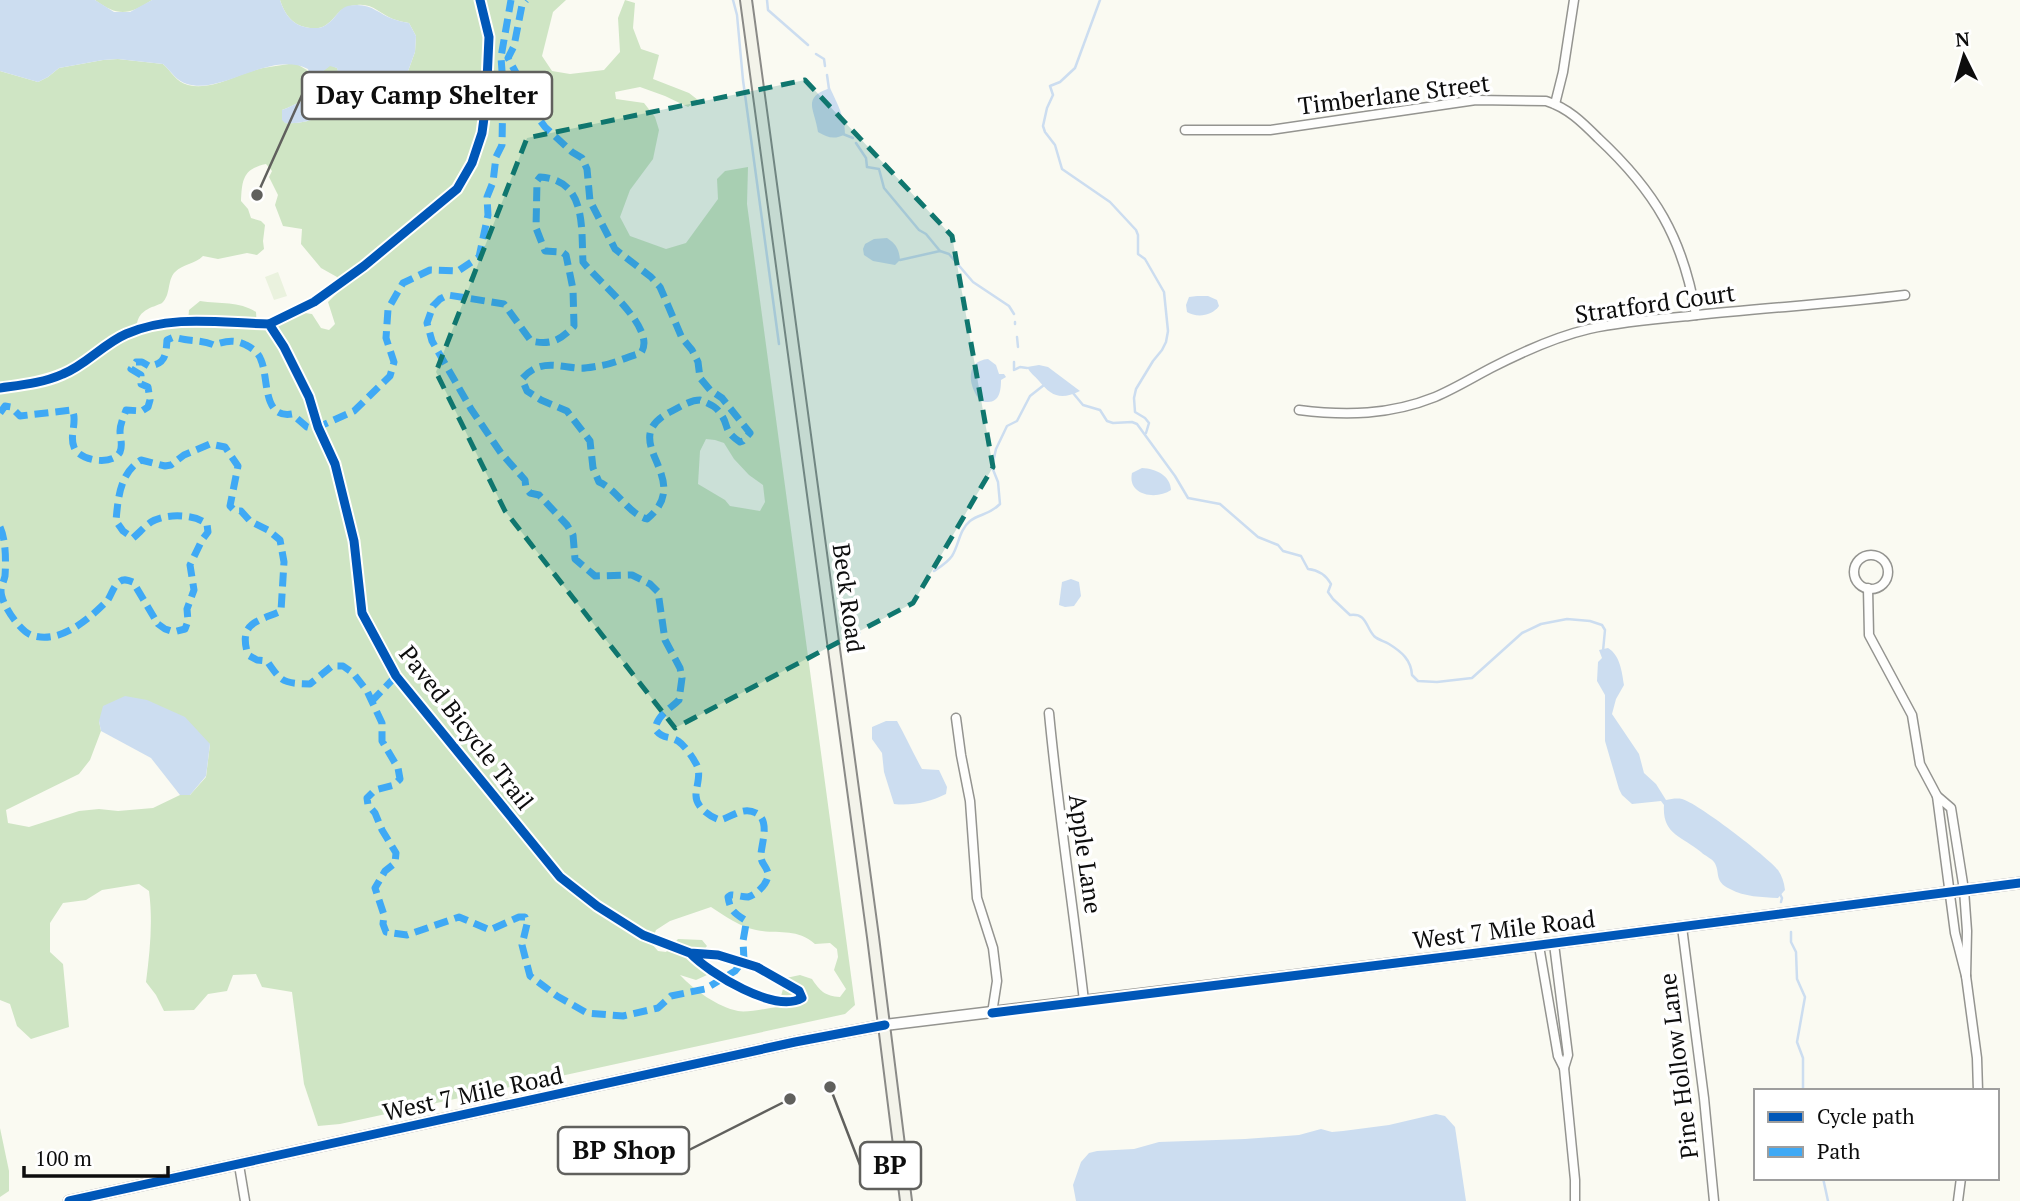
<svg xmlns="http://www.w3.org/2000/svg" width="2020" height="1201" font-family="'PT Serif',serif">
	<rect width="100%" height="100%" fill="#fafaf2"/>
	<!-- forest -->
	<g fill="#cfe5c4" fill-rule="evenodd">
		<path d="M95 0H152C129 15 118 17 95 0Z"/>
		<path d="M280 0H566L553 12 542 56 552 71 570 74 604 70 620 52 618 18 625 0 635 3 633 28 641 49 659 55 653 79 689 93 698 100 688 107 665 96 640 87 615 92 616 99 644 103 655 117 659 130 653 159 630 190 620 217 630 236 666 249 686 243 718 199 717 179 725 171 748 167 747 204 855 1005 845 1014 340 1124 318 1126 304 1084 292 992 262 987 256 974 233 975 227 991 208 994 194 1010 164 1011 156 995 146 982C150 951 153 921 149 891L139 884 102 890 86 900 63 903 50 923V952L63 964 69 1027 31 1039 17 1026 10 1004 0 1000V71L38 82 48 77 59 68 103 60 118 59 163 64C171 71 176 82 188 85 213 91 239 73 263 68 273 66 285 65 295 63L317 76 330 65 337 68 340 76C329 92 321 96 303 101 296 103 289 108 282 110L285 123C310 125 330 112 353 104L357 106 391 93 407 74 415 52 416 36 409 23C404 22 398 21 393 19 380 14 373 3 357 5 337 7 339 16 326 25 321 29 316 28 310 28 293 26 285 15 280 0ZM266 164 272 171 269 177 278 195 275 205 283 226 302 229 301 244 321 268 337 277 338 292 328 302 335 324 329 330 321 328 312 314 305 313 275 326 257 328 256 312C239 301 220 304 200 301L189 310 188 322 167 323 136 332C137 318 139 313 152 307 153 307 162 303 162 303 171 295 167 280 175 272 183 264 195 264 203 256L218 259 247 253 257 255 264 249 263 241 265 225 261 221 251 218 248 209 241 201C242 180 243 169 266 164ZM706 439 715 440 724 443 734 459 749 475 763 485 765 502 760 511 730 506 725 500 698 484 700 451ZM99 721 210 744 206 777 190 795H180L153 808 118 811 99 809 79 811 29 827 8 823 6 810 79 774 90 760 101 731ZM711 907C725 916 740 927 756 930 779 935 795 927 815 944L830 943 837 949 838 957 834 970 846 989 840 997C825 996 820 991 812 979L800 975 786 978 778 1007C767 1008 747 1013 738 1011 718 1007 694 990 680 975L696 980 707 975 697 965 702 952 707 946 702 940 678 939 666 952 658 951 651 943 656 930 670 921Z"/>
		<path d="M0 1128 9 1171V1191L0 1197Z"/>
	</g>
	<!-- pitch -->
	<path fill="#eaf2de" d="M278 272 287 296 274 300 265 277Z"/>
	<!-- water -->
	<g fill="#ccddf0">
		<path d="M0 0H95L114 12H130L152 0H280C285 15 293 26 310 28 316 28 321 29 326 25 340 16 337 5 357 5 373 5 379 14 393 19 398 21 404 22 409 23L416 36 415 52 407 74 391 93 357 106 353 104C330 112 310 125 285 123L282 120V110C289 108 296 103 303 101 321 96 328 93 339 76L337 68 330 66 317 76 311 78 308 69C270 50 222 95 187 84 176 81 171 71 163 64L118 59 103 60 59 68 48 77 38 82 0 71Z"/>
		<path d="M830 88C837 103 845 117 845 134 835 140 828 138 818 132 815 109 801 98 830 88Z"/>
		<path d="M887 238C896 244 899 249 900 260L895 265 873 261 864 255 863 249 865 244 874 239Z"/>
		<path d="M1197 296H1208L1217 300 1219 306C1212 316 1197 318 1187 312L1186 305 1189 297Z"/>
		<path d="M988 359 996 365 999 374H1004L1006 377 1001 380C1001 389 1000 402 988 402 984 402 981 402 978 398 968 383 966 361 988 359Z"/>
		<path d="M1039 365 1048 367 1080 391C1061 400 1052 397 1039 381 1035 376 1030 373 1027 367Z"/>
		<path d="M1142 468C1156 469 1170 475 1171 490 1157 500 1127 496 1132 473Z"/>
		<path d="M1071 579 1079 582 1081 596 1074 606 1065 607 1059 605 1062 582Z"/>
		<path d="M1608 648C1620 655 1622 672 1624 685L1616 699 1612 714 1639 754 1644 773 1656 784 1666 800C1671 799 1677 798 1682 799 1696 802 1768 857 1778 870 1782 876 1784 882 1785 890L1778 898C1761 897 1745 897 1730 889 1713 881 1721 872 1714 862 1711 858 1705 856 1701 852 1681 836 1662 834 1664 805L1661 801 1632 804 1622 795 1619 789 1605 741V695L1597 681 1598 662 1602 658 1599 650Z"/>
		<path d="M125 696 147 700 185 717 210 744 206 776 190 795H180L151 758 101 731 99 721 103 706Z"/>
		<path d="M886 721H897C906 737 913 753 922 769L939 770 947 787 946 794C930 802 912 806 894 804L884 772 882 753 872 739V727Z"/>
		<path d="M1436 1114 1445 1116 1455 1127 1466 1201H1076L1073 1185 1081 1162 1089 1153 1097 1151 1134 1149 1159 1142 1245 1139 1299 1135 1321 1129 1332 1132 1343 1131 1389 1125Z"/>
	</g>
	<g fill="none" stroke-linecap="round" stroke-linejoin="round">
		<!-- stream -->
		<g stroke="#ccddf0" stroke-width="2.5">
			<path d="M733 0 737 15 743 80 779 344"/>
			<path d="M767 0 768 10 808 45"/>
			<path d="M1100 0 1075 68 1060 82 1050 86 1053 95 1047 108 1043 126 1045 132 1055 145 1062 169 1110 202 1136 230 1138 235V254L1145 259 1164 292 1168 331 1166 342 1162 350 1153 361 1136 389 1134 398 1135 412 1145 418 1149 423 1146 433"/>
			<path d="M816 54 824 59 825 66"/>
			<path d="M827 75 829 89"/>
			<path d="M843 134 853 138"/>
			<path d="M856 143 866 158 867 167 879 169 884 188 919 230 926 234 940 251 949 254 973 282 1009 306 1014 314"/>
			<path d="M900 260 940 251"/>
			<path d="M1015 324V322"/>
			<path d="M1017 337 1018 347"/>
			<path d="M1014 362V370L1020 367 1027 368"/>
			<path d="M1073 393 1083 405 1100 410 1107 421 1113 423 1132 422 1137 424 1175 476 1188 498 1220 504 1258 537 1278 545 1283 551 1301 556 1308 569C1318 570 1326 575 1331 584L1328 592 1333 599 1350 615C1367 613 1365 626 1374 636 1378 640 1384 641 1389 644 1402 652 1411 660 1412 675L1418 681 1437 682 1472 678 1522 633 1541 624 1567 619 1590 621 1602 625 1605 630 1603 651"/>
			<path d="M934 571C940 567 947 563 952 556 959 545 959 530 970 521 980 513 988 516 1000 504L998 482 992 467 996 449 1007 426 1017 421 1030 396 1044 385"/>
			<path d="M1779 892 1782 898 1781 902"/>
			<path d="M1791 932V942L1796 952 1797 979 1805 997 1797 1042 1803 1058V1091"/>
			<path d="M1823 1178 1828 1201"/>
		</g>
		<defs>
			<g id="minor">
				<path d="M1555 104 1563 72 1574 0"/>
				<path d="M1185 130H1270L1476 100 1546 101C1568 108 1582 122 1598 138 1655 191 1683 238 1696 315"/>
				<path d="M1299 410C1346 416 1390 415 1435 397 1454 389 1472 378 1491 368 1522 352 1555 337 1589 329 1621 322 1656 319 1689 316 1761 308 1833 304 1905 295"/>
				<circle cx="1871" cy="572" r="17"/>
				<path d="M1868 588 1869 635 1912 715 1920 764 1937 796 1951 808 1964 890 1967 931 1966 976"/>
				<path d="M1049 713C1058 809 1073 905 1084 1001"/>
				<path d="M956 718 961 755 970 801 977 898 993 948 997 981 992 1013"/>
				<path d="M1937 796 1955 933 1966 976 1977 1058 1978 1091"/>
				<path d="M1682 927 1704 1098 1714 1201"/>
				<path d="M1554 944 1568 1055 1564 1068 1575 1180V1201"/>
				<path d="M1539 946 1558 1056 1564 1068"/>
				<path d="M239 1165 245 1201"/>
				<path d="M1958 1201 1961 1178"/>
			</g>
			<path id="tertiary" d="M69 1201 795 1042 885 1025 1477 953 2020 883"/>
			<path id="secondary" d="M746 0 873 937 906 1201"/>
		</defs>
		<!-- minor casing -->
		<use href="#minor" stroke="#949490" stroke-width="11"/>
		<!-- tertiary casing -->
		<use href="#tertiary" stroke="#949490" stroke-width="13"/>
		<!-- secondary casing -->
		<use href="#secondary" stroke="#8a8a87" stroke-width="14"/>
		<!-- minor -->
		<use href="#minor" stroke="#fefefd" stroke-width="8"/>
		<!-- tertiary -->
		<use href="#tertiary" stroke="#fefefd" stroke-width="10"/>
		<!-- secondary -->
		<use href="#secondary" stroke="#f3f3ea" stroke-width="10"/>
		<!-- quiet -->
		<g stroke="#3fa9f5" stroke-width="7" stroke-dasharray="14 7" stroke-linecap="butt">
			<path d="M0 413 5 406 11 407 20 416 72 410C78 421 69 435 74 447 78 460 112 467 120 452 123 445 120 438 120 431 120 424 124 416 126 410L142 411 148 407 150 400 148 387 141 384V375L131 369 136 362H142L149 366C166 364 166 354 167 340L174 337C188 342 200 339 214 345 225 341 235 339 246 345 252 348 259 353 261 360 269 378 262 419 292 414L307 427 314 429 354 411 390 376 394 362 386 338 388 309 403 283 430 270 458 271 479 257 488 215 487 197 493 182 496 157 502 145 503 85 501 57 511 0"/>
			<path d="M0 527C6 540 6 561 5 576 4 581 1 586 1 591 1 604 20 631 31 635 59 645 88 620 107 601 111 596 113 587 118 583 123 578 128 580 133 582L158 624 165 629 174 632 185 629 188 621 187 609 194 590 190 565 202 540 208 532 207 524C195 514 165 513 151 522 145 526 139 533 133 538L123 531 116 521C118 498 120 473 141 460L165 466 171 465 184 455 210 444 225 447 238 466 230 506 235 511H241L250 521 268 530 280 540 284 562 281 611C257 622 238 622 248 655L257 660 267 661C282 683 283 683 310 684L332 666H343L353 673 367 691 382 723V741L398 768 400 779 394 785 375 790 367 798 368 805 375 813 382 830 396 853 395 863 385 871 375 888 384 915 383 924 386 932 407 935 459 917 490 930 519 917H525L527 924 522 945 530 976 557 996 587 1013 623 1016 658 1008 671 996 705 989 735 971 744 960 743 941 746 924 745 920C734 913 730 910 728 897L731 895C736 895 743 897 748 897 756 895 769 883 768 873 766 865 760 863 761 854 762 842 770 820 756 813 743 806 732 817 720 820 710 817 695 807 696 794 697 783 702 772 695 762 692 756 684 745 678 741 668 735 663 740 655 729 658 714 669 710 679 700L682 678 680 668 665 640 658 592 650 584 632 575 595 576 575 559 573 535 567 525 539 495 530 493 526 488 525 480 501 453 471 409 432 341 427 323 433 306 440 299 448 295 504 304 531 341C550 345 560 341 574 326L573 289 566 255 562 252 545 251 536 228 537 181 540 177C587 180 581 228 583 262 597 281 658 328 641 353 627 357 613 364 599 366 592 367 584 369 577 368 556 366 539 359 522 379L527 391 541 400 567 411 590 441 593 468 599 482C618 490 627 513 647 519 697 478 614 441 670 412 680 407 690 400 700 400 707 403 716 406 720 413 730 426 722 430 740 442L743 441 750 433 722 398 710 390 700 378 698 362 692 350 682 338 660 287 651 277 615 249 590 201 587 169 582 158 572 152 545 127 525 100 521 82 508 58 514 46 522 5 526 0"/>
			<path d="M371 702 396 676"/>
		</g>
		<defs>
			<g id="cycleway">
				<path d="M269 324 314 302 364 266 457 189 472 163 482 133 486 103 489 37 480 0"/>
				<path d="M0 388C21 385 43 383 63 374 86 365 103 344 126 334 171 314 221 323 269 324L284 347 309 397 318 427 335 464 354 541 362 613 396 676 560 877 597 906 643 935 690 953 718 955 757 967 799 991 802 998C775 1014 709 973 690 953"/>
				<path d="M992 1013 1477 953 2020 883"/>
				<path d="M69 1201 795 1042 885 1025"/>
			</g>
		</defs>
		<!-- cycleway casing -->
		<use href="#cycleway" stroke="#fff" stroke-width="13"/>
		<!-- cycleway -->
		<use href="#cycleway" stroke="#0057b8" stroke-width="9"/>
	</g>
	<!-- marked area -->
	<path fill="#0f766e" fill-opacity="0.2" stroke="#0f766e" stroke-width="5" stroke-dasharray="14 9" stroke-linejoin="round" d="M805 80 952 236 993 467 913 603 675 728 505 511 436 372 527 138Z"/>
	<g text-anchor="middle" stroke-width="7" stroke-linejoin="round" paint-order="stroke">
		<!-- street labels -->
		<g font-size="24" fill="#0d0d0d" stroke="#fff">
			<text transform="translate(1394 95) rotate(-7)" y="8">Timberlane Street</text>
			<text transform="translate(1655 304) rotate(-8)" y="8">Stratford Court</text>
			<text transform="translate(848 598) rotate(82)" y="8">Beck Road</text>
			<text transform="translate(466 728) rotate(52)" y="8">Paved Bicycle Trail</text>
			<text transform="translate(1085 854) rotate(82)" y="8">Apple Lane</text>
			<text transform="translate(1504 930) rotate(-7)" y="8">West 7 Mile Road</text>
			<text transform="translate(1679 1066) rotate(-97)" y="8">Pine Hollow Lane</text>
			<text transform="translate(473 1094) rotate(-12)" y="8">West 7 Mile Road</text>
		</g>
	</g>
	<!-- callouts -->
	<path fill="none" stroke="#60605d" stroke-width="2.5" d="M257 195L302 95M790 1099L689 1150M830 1087L860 1165"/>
	<g fill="#60605d" stroke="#fff" stroke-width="2.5">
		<circle cx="257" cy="195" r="7"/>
		<circle cx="790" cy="1099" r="7"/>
		<circle cx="830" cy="1087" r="7"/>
	</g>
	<g fill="#fff" stroke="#60605d" stroke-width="2.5">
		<rect x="302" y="72" width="250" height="47" rx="7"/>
		<rect x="558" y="1127" width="131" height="47" rx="7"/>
		<rect x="860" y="1142" width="61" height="47" rx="7"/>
	</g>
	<g font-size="26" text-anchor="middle" font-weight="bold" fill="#0d0d0d">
		<text x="427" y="104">Day Camp Shelter</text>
		<text x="624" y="1159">BP Shop</text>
		<text x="890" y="1174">BP</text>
	</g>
	<!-- legend -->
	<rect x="1754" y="1089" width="245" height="91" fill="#ffffff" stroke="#9e9e9e" stroke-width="2"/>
	<rect x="1768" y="1112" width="35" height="10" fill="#0057b8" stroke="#9e9e9e" stroke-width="2"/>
	<text x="1817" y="1124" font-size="21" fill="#0d0d0d">Cycle path</text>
	<rect x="1768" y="1147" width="35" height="10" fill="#3fa9f5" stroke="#9e9e9e" stroke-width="2"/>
	<text x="1817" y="1159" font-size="21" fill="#0d0d0d">Path</text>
	<!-- north arrow -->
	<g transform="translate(1964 56) rotate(355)" stroke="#ffffff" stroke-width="5" paint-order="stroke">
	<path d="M0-5L12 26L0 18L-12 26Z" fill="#0d0d0d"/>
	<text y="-10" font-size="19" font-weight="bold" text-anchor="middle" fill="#0d0d0d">N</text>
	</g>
	<!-- scale -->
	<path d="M24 1166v10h144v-10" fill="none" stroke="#0d0d0d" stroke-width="3.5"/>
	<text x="35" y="1166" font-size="21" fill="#0d0d0d" stroke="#ffffff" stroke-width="5" paint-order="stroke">100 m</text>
</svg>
